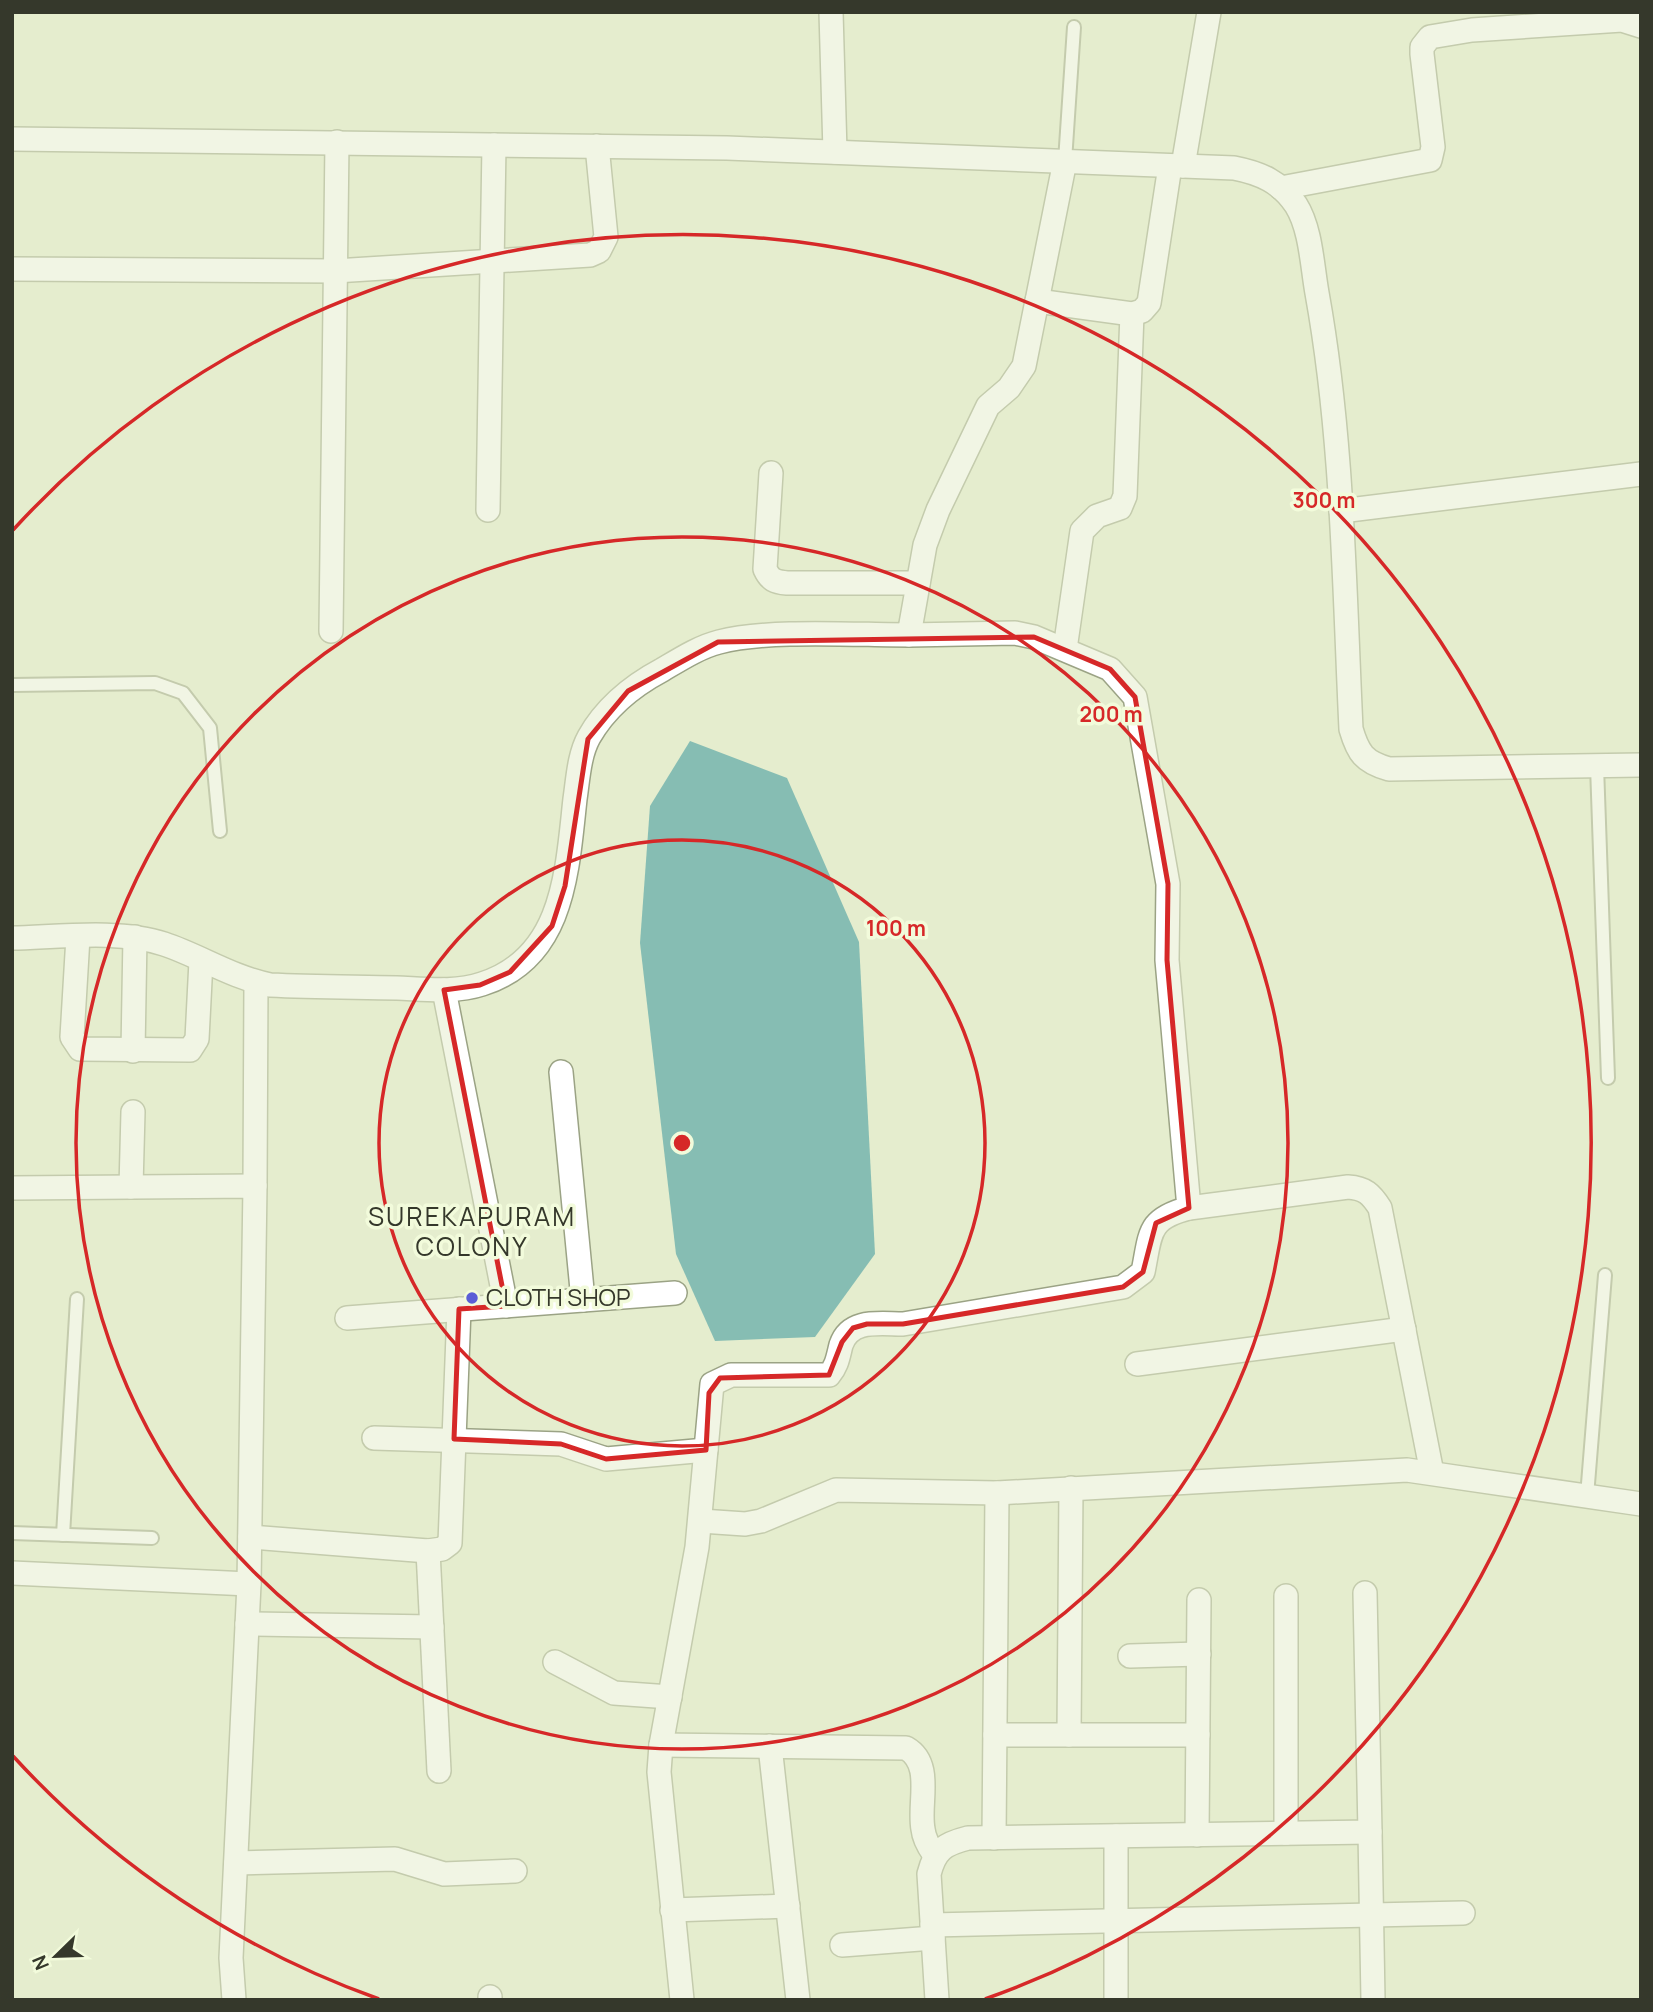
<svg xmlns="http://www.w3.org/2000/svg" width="1653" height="2012" font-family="Manrope,sans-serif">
	<rect width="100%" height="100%" fill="#e5edce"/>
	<!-- water -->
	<path fill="#86bdb3" d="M690 741 787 778 859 942 875 1254 815 1337 715 1341 676 1254 640 943 650 806Z"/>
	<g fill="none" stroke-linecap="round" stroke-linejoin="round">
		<defs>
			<g id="service">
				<path d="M1065 161 1074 27"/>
				<path d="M12 685 155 683 183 693 210 728 220 831"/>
				<path d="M1597 766 1608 1078"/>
				<path d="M1587 1496 1605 1275"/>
				<path d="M12 1533 152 1538"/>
				<path d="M63 1535 77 1299"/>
			</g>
			<g id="minor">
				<path d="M831 12 835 152"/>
				<path d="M12 139 727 148 1234 168C1260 173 1281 182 1296 205 1311 229 1312 265 1317 293 1343 437 1344 583 1351 729 1358 753 1364 762 1389 769L1641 765"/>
				<path d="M1183 166 1209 12"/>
				<path d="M1281 188 1430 160 1433 147 1422 54V47L1430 37 1472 30 1622 20 1641 26"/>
				<path d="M12 269 335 271 590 255 599 251 606 237 597 146"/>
				<path d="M1037 301 1132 314 1142 311 1149 303 1170 166"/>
				<path d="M771 473 765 569C770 580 775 582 787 583H918"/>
				<path d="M488 510 494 145"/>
				<path d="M1341 511 1641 474"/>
				<path d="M331 631 337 142"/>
				<path d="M1065 649 1082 531 1097 516 1120 508 1125 496 1132 314"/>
				<path d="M78 937 72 1037 80 1049 190 1050 197 1039 201 961"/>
				<path d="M12 938C58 937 120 929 164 944 200 956 231 977 270 985 312 987 355 987 397 988 424 989 455 993 482 984 564 958 567 872 575 799 578 779 579 755 589 737 606 707 632 686 662 670 679 660 699 647 719 642 770 629 855 635 909 635L925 545 938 510 988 406 1009 388 1024 366 1065 161"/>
				<path d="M444 990 506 1306"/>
				<path d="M133 1051 135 937"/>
				<path d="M561 1072 583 1300"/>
				<path d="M255 1186 256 982"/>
				<path d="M131 1187 133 1112"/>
				<path d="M12 1188 255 1186 249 1584 231 1958 234 2000"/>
				<path d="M1189 1208 1348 1187C1365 1188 1371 1194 1380 1208L1432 1473"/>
				<path d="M347 1318 675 1293"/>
				<path d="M1137 1364 1404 1329"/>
				<path d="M374 1438 561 1444 606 1459 706 1450"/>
				<path d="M701 1521 745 1524 761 1521 836 1490 997 1493 1407 1470 1641 1504"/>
				<path d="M250 1537 428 1551 442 1549 450 1543 459 1309"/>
				<path d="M428 1551 439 1771"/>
				<path d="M12 1573 249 1584"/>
				<path d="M247 1624 432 1627"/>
				<path d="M1130 1656 1199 1654"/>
				<path d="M555 1662 614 1693 670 1697"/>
				<path d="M995 1735H1198"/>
				<path d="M1069 1735 1071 1488"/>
				<path d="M661 1745 906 1748C934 1764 918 1803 923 1829 924 1839 929 1847 934 1854"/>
				<path d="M770 1746 798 2000"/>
				<path d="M1370 1832 1373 2000"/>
				<path d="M1286 1833V1596"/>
				<path d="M1197 1835 1199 1600"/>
				<path d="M1116 1836V2000"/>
				<path d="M994 1838 997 1493"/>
				<path d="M236 1863 395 1859 444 1874 515 1871"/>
				<path d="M672 1910 788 1906"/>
				<path d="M932 1925 1463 1913"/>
				<path d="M842 1945 933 1938"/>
				<path d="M490 2000V1997"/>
				<path d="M682 2000 659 1772 661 1745 697 1547 712 1384 731 1375H829C837 1366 838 1357 841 1345 850 1318 880 1324 903 1324L1123 1287 1143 1272C1151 1233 1147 1219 1189 1208L1167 960 1168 884 1135 697 1110 669 1034 637 1015 633 909 635"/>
				<path d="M937 2000 929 1874C935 1850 944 1844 968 1838L1370 1832 1365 1593"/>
			</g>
		</defs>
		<!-- service casing -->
		<use href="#service" stroke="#9ba385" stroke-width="16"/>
		<!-- minor casing -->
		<use href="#minor" stroke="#9ba385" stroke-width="26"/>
		<!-- service -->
		<use href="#service" stroke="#fff" stroke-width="12"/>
		<!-- minor -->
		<use href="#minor" stroke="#fff" stroke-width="23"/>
	</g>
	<!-- marked area -->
	<path d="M0 0H1653V2012H0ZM1034 637 1110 669 1135 697 1168 884 1167 960 1189 1208 1156 1223 1143 1272 1123 1287 903 1324H867L853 1328 842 1342 829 1375 720 1378 709 1393 706 1450 606 1459 561 1444 454 1439 459 1309 506 1306 444 990 480 985 510 972 552 926 565 886 588 739 628 691 718 642Z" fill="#e5edce" fill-opacity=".55" fill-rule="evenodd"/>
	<path fill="none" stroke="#d62828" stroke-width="5" stroke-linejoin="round" d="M1034 637 1110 669 1135 697 1168 884 1167 960 1189 1208 1156 1223 1143 1272 1123 1287 903 1324H867L853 1328 842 1342 829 1375 720 1378 709 1393 706 1450 606 1459 561 1444 454 1439 459 1309 506 1306 444 990 480 985 510 972 552 926 565 886 588 739 628 691 718 642Z"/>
	<!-- distance rings -->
	<g fill="none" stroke="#d62828" stroke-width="3.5">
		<circle cx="682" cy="1143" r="303"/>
		<circle cx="682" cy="1143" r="606"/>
		<path d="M379 1999A908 908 0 0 1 13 1756M13 530A908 908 0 1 1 985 1999"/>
	</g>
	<!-- markers -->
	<circle fill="#5b5ed6" stroke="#f2fbdb" stroke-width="2.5" cx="472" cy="1298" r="7"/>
	<g text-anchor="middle" stroke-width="7" stroke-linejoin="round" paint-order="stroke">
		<!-- poi labels -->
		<g font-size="24" fill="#35382b" stroke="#f2fbdb" text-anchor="start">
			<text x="486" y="1306">CLOTH SHOP</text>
		</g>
		<!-- neighbourhood labels -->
		<g font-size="26" letter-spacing="2" fill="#35382b" stroke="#f2fbdb">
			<text x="472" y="1226">SUREKAPURAM<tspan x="472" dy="30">COLONY</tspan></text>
		</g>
	</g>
	<circle cx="682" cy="1143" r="10" fill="#d62828" stroke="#f2fbdb" stroke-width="3.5"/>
	<g font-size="21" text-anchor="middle" font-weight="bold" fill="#d62828" stroke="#f2fbdb" stroke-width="7" stroke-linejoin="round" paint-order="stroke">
		<text x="1324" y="508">300 m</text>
		<text x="1111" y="722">200 m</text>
		<text x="896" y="936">100 m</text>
	</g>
	<!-- border -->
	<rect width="1653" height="2012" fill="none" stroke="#35382b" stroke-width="28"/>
	<!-- north arrow -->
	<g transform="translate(56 1956) rotate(247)" stroke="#f2fbdb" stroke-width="5" paint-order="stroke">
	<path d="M0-5L12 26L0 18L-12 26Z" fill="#35382b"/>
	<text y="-10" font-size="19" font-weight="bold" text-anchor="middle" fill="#35382b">N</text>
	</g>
</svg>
